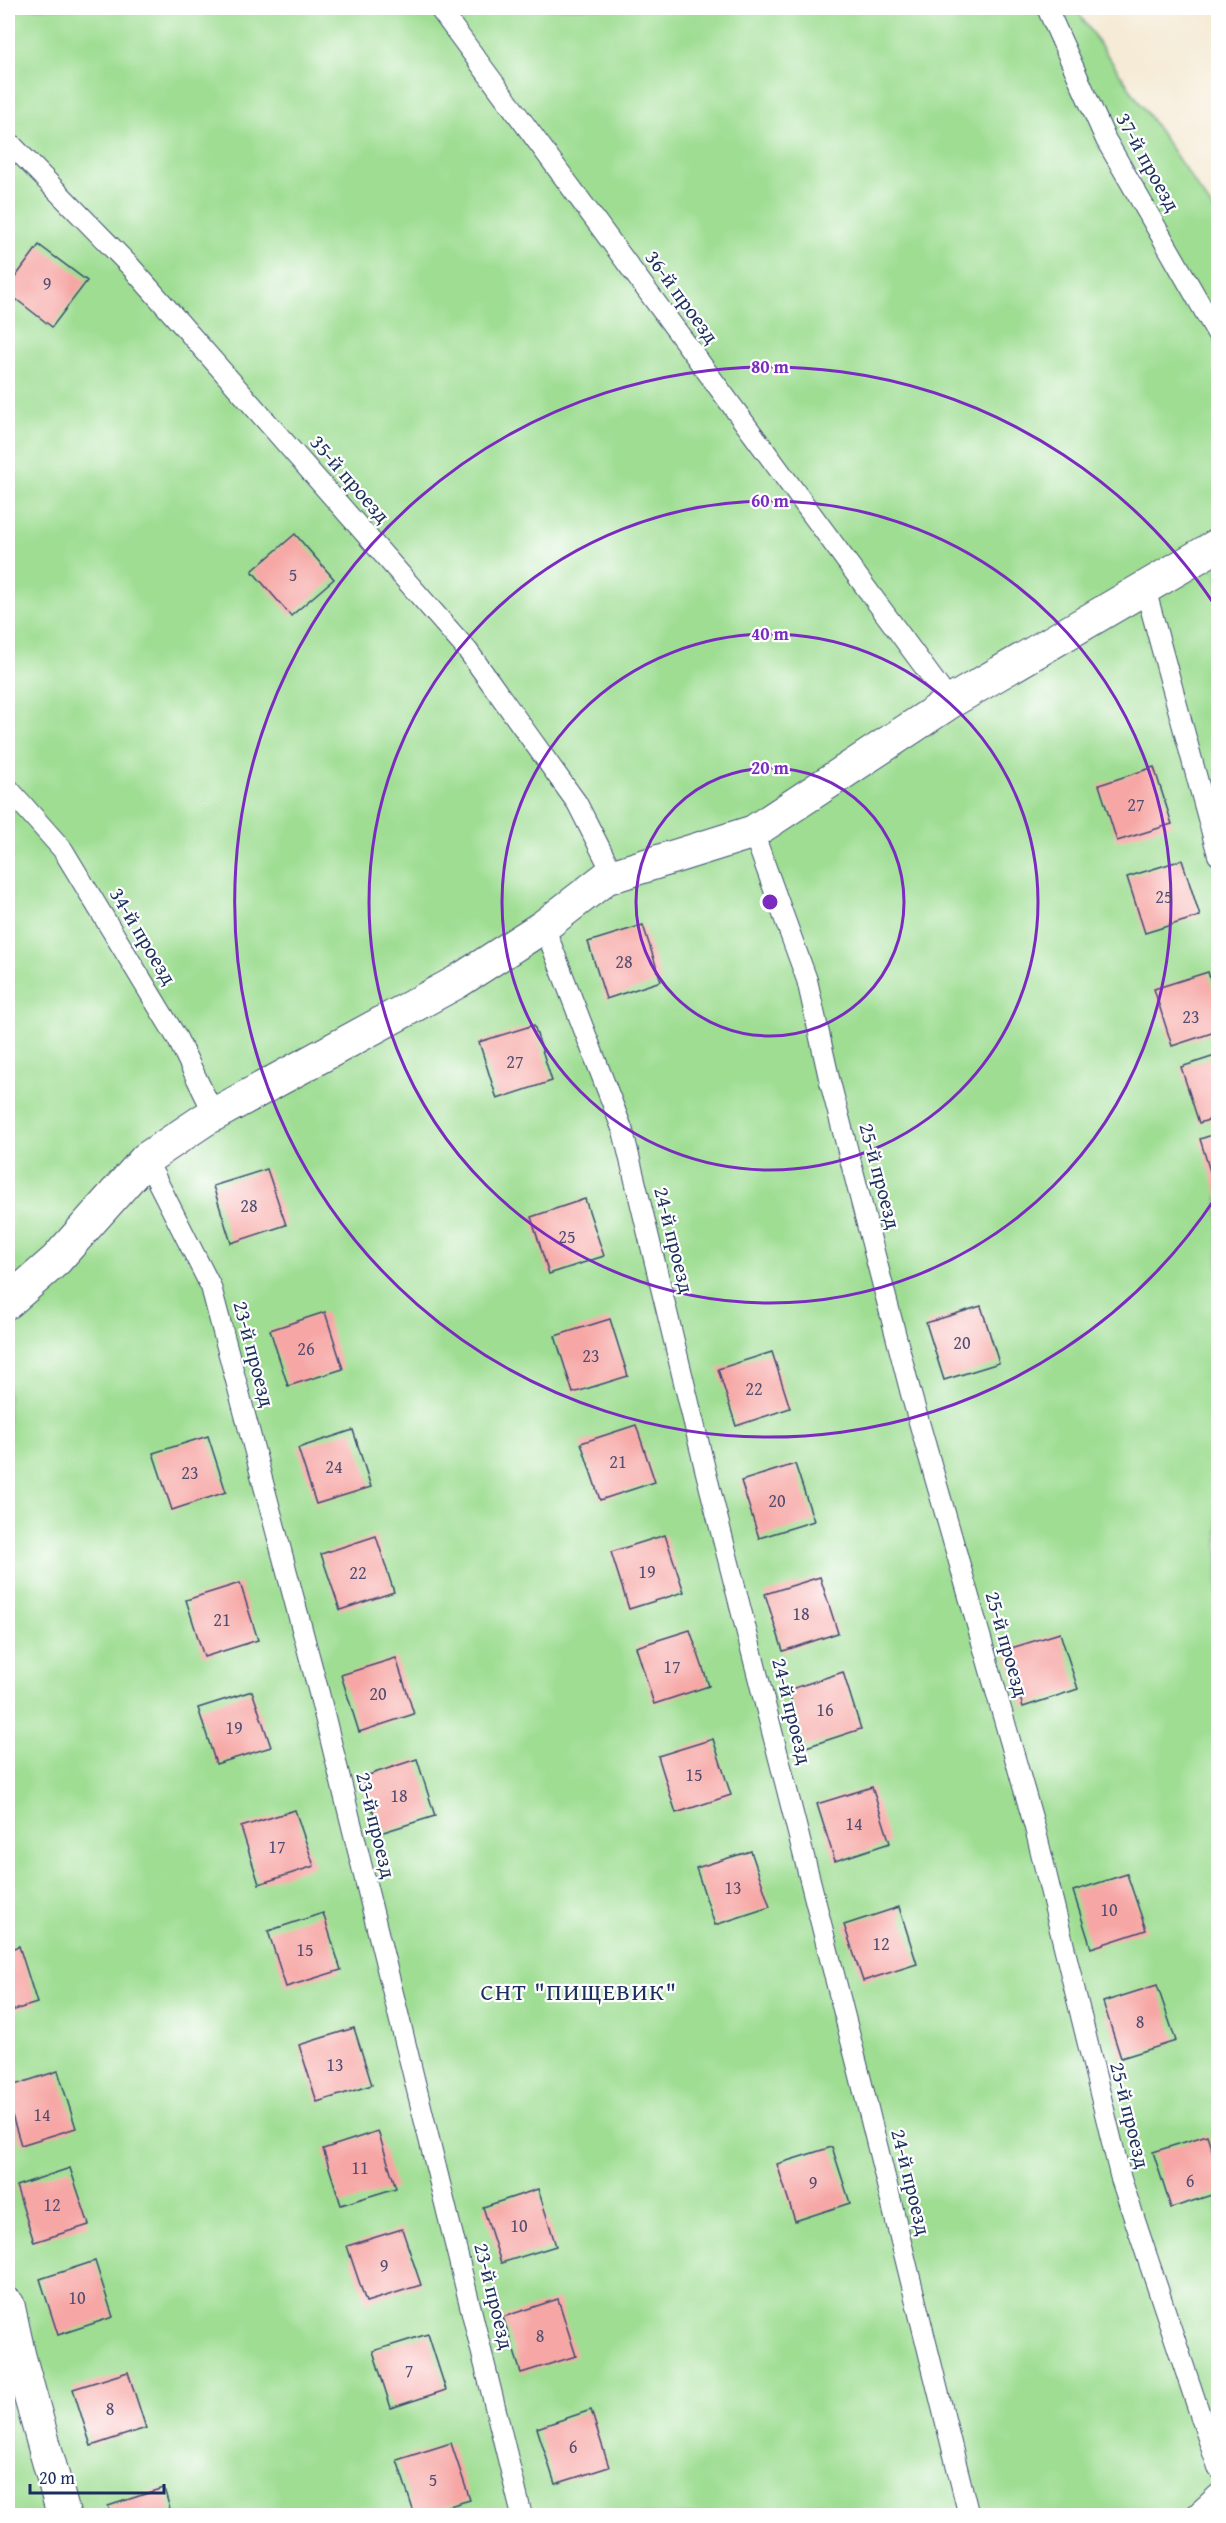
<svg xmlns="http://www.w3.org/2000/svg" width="1226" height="2523" font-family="'Gentium Book Plus',serif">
	<rect width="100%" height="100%" fill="#fff"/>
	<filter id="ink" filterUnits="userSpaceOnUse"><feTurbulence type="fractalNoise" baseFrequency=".0167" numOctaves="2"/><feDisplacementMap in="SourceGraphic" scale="12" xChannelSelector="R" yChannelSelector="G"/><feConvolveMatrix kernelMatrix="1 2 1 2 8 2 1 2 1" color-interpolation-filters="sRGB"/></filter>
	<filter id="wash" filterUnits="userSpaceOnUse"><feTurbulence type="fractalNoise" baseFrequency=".008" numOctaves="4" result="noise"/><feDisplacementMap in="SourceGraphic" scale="24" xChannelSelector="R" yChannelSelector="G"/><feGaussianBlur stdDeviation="1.35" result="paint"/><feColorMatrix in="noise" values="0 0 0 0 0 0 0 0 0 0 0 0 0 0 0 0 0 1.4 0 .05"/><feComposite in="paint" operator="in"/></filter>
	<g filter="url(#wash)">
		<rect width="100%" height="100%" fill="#f5ebd6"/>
		<!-- green -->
		<path fill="#9edd92" stroke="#5c8678" stroke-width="1.5" d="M8 8H1075L1218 217V2515L8 2516Z"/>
		<g id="blocks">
			<!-- building -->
			<g fill="#f6a7a5">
				<path d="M39 245 87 281 52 327 8 293V287Z"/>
				<path d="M295 534 334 579 291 616 252 571Z"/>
				<path d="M1154 767 1172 824 1117 841 1099 785Z"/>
				<path d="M1182 860 1200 916 1145 933 1127 877Z"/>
				<path d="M643 925 661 981 606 999 588 942Z"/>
				<path d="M1208 972 1218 1003V1031L1172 1046 1154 989Z"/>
				<path d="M534 1025 552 1081 497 1099 479 1042Z"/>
				<path d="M1218 1055V1117L1199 1123 1181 1067Z"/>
				<path d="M1218 1133V1197L1200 1139Z"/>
				<path d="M267 1169 286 1225 231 1243 213 1186Z"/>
				<path d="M585 1199 604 1256 549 1274 531 1217Z"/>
				<path d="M981 1306 999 1363 944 1380 926 1323Z"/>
				<path d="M325 1312 343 1369 288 1386 270 1330Z"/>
				<path d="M610 1319 628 1376 573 1393 555 1336Z"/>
				<path d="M772 1352 790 1408 736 1426 718 1369Z"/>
				<path d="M636 1425 655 1482 600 1500 581 1443Z"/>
				<path d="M353 1430 371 1487 316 1504 298 1448Z"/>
				<path d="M208 1436 226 1492 172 1510 153 1453Z"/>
				<path d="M795 1464 814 1521 759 1538 741 1481Z"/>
				<path d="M665 1535 684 1592 629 1609 611 1552Z"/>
				<path d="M376 1536 394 1592 340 1610 321 1554Z"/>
				<path d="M820 1577 838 1633 783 1651 765 1594Z"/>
				<path d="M240 1583 258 1640 204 1657 186 1600Z"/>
				<path d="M690 1630 709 1686 654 1704 636 1647Z"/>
				<path d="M1060 1633 1078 1689 1023 1707 1005 1650Z"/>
				<path d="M396 1658 414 1714 359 1732 341 1675Z"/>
				<path d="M843 1672 861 1729 806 1747 788 1690Z"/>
				<path d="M252 1691 271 1747 216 1764 198 1708Z"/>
				<path d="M713 1739 731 1795 676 1813 658 1756Z"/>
				<path d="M417 1759 435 1816 380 1833 362 1777Z"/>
				<path d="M872 1787 890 1843 835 1861 817 1804Z"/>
				<path d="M295 1810 314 1866 259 1884 241 1827Z"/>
				<path d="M751 1851 770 1907 715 1925 696 1868Z"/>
				<path d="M1127 1874 1146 1930 1091 1948 1073 1891Z"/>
				<path d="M899 1907 917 1964 863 1981 844 1925Z"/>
				<path d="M323 1913 341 1970 286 1987 268 1931Z"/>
				<path d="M19 1946 37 2003 8 2012V1950Z"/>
				<path d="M1157 1985 1176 2041 1121 2058 1103 2002Z"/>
				<path d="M354 2028 372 2085 317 2102 299 2045Z"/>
				<path d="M58 2071 76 2128 21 2145 8 2102V2087Z"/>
				<path d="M378 2131 396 2188 341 2205 323 2149Z"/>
				<path d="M1207 2135 1218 2168V2193L1171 2208 1153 2152Z"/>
				<path d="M832 2147 850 2203 795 2221 777 2164Z"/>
				<path d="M70 2168 89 2225 34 2242 16 2186Z"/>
				<path d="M538 2189 556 2246 501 2263 483 2207Z"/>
				<path d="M402 2229 421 2285 366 2302 347 2246Z"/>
				<path d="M95 2261 113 2317 58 2335 40 2279Z"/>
				<path d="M558 2299 576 2356 521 2373 503 2317Z"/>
				<path d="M428 2334 446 2390 391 2408 373 2351Z"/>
				<path d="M128 2372 146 2428 91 2446 73 2389Z"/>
				<path d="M591 2410 609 2467 555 2484 537 2428Z"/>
				<path d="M451 2443 470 2500 415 2516 397 2460Z"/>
				<path d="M164 2488 172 2516H112L108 2506Z"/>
			</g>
		</g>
	</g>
	<g filter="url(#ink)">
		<use href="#blocks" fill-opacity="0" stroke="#3c4b70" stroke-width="1.5"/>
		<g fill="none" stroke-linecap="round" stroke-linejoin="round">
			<defs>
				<g id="lane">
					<path d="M439 8 950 702"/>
					<path d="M1047 8 1106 140 1218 335"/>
					<path d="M8 141 131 267 468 651 577 803 612 872 606 878"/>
					<path d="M1145 588 1218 855"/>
					<path d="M8 788 63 850 177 1038 211 1108 204 1120"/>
					<path d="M753 832 807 980 829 1078 911 1394 1035 1828 1121 2179 1218 2468"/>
					<path d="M544 926 623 1131 707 1477 858 2068 969 2516"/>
					<path d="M146 1159 211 1287 319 1693 522 2516"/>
					<path d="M1194 2516 1218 2494"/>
				</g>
				<g id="street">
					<path d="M8 1302 56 1260 146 1159 204 1120 457 982 544 926 606 878 753 832 950 702 1218 545"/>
					<path d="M8 2305 19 2356 64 2516"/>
				</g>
			</defs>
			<!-- lane casing -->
			<use href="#lane" stroke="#3c4b70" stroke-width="22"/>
			<!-- street casing -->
			<use href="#street" stroke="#3c4b70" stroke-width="35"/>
			<!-- lane -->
			<use href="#lane" stroke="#fff" stroke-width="20"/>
			<!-- street -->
			<use href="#street" stroke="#fff" stroke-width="33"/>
		</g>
	</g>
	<!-- distance rings -->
	<g fill="none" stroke="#7b2cbf" stroke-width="3">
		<circle cx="770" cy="902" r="134"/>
		<circle cx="770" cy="902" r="268"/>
		<circle cx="770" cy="902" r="401"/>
		<path d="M1216 1197A535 535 0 1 1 1216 607"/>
	</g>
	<g text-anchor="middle" stroke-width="4.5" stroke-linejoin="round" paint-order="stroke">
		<!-- number labels -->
		<g font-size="18" fill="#524d70">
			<text x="47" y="290">9</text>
			<text x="293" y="581">5</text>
			<text x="1136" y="811">27</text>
			<text x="1164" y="903">25</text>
			<text x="624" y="968">28</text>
			<text x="1191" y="1023">23</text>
			<text x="515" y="1068">27</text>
			<text x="249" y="1212">28</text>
			<text x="567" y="1243">25</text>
			<text x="962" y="1349">20</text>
			<text x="306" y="1355">26</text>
			<text x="591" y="1362">23</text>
			<text x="754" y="1395">22</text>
			<text x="618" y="1468">21</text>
			<text x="334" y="1473">24</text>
			<text x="190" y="1479">23</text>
			<text x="777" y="1507">20</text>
			<text x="647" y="1578">19</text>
			<text x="358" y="1579">22</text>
			<text x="801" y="1620">18</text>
			<text x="222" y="1626">21</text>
			<text x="672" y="1673">17</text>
			<text x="378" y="1700">20</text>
			<text x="825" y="1716">16</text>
			<text x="234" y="1734">19</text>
			<text x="694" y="1781">15</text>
			<text x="399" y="1802">18</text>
			<text x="854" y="1830">14</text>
			<text x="277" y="1853">17</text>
			<text x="733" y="1894">13</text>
			<text x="1109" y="1916">10</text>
			<text x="881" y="1950">12</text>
			<text x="305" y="1956">15</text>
			<text x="1140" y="2028">8</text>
			<text x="335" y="2071">13</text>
			<text x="42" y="2121">14</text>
			<text x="360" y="2174">11</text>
			<text x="1190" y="2187">6</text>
			<text x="813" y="2189">9</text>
			<text x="52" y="2211">12</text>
			<text x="519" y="2232">10</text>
			<text x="384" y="2272">9</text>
			<text x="77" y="2304">10</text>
			<text x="540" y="2342">8</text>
			<text x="409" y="2377">7</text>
			<text x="110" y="2415">8</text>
			<text x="573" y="2453">6</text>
			<text x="433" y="2486">5</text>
		</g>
		<!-- street labels -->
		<g font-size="21" fill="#1b2f5e" stroke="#fff">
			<text transform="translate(1148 162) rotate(61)" y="7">37-й проезд</text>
			<text transform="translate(682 297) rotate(54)" y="7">36-й проезд</text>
			<text transform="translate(350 479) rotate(49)" y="7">35-й проезд</text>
			<text transform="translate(143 936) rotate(59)" y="7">34-й проезд</text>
			<text transform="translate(880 1176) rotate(75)" y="7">25-й проезд</text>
			<text transform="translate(674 1240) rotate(76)" y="7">24-й проезд</text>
			<text transform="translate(254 1354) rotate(75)" y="7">23-й проезд</text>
			<text transform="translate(1007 1644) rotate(74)" y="7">25-й проезд</text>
			<text transform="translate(792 1711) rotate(76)" y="7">24-й проезд</text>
			<text transform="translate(376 1825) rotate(76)" y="7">23-й проезд</text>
			<text transform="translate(1130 2115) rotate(76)" y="7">25-й проезд</text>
			<text transform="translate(911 2182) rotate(76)" y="7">24-й проезд</text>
			<text transform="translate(494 2296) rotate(76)" y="7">23-й проезд</text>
		</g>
		<!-- quarter labels -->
		<g font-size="24" letter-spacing="1.5" fill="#1b2f5e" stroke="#fff">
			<text x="579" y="2000">СНТ "ПИЩЕВИК"</text>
		</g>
	</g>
	<circle cx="770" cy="902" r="9" fill="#7b2cbf" stroke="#fff" stroke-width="3"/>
	<g font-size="18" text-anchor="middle" font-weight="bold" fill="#7b2cbf" stroke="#fff" stroke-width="4.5" stroke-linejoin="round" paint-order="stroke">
		<text x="770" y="373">80 m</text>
		<text x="770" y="507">60 m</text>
		<text x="770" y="640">40 m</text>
		<text x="770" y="774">20 m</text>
	</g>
	<!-- margin -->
	<rect width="1226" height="2523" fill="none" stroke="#fff" stroke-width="30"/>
	<!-- scale -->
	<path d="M30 2484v9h134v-9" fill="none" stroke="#1b2f5e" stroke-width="3"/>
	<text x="39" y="2484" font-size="18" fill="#1b2f5e" stroke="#ffffff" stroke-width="4.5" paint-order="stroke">20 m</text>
</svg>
